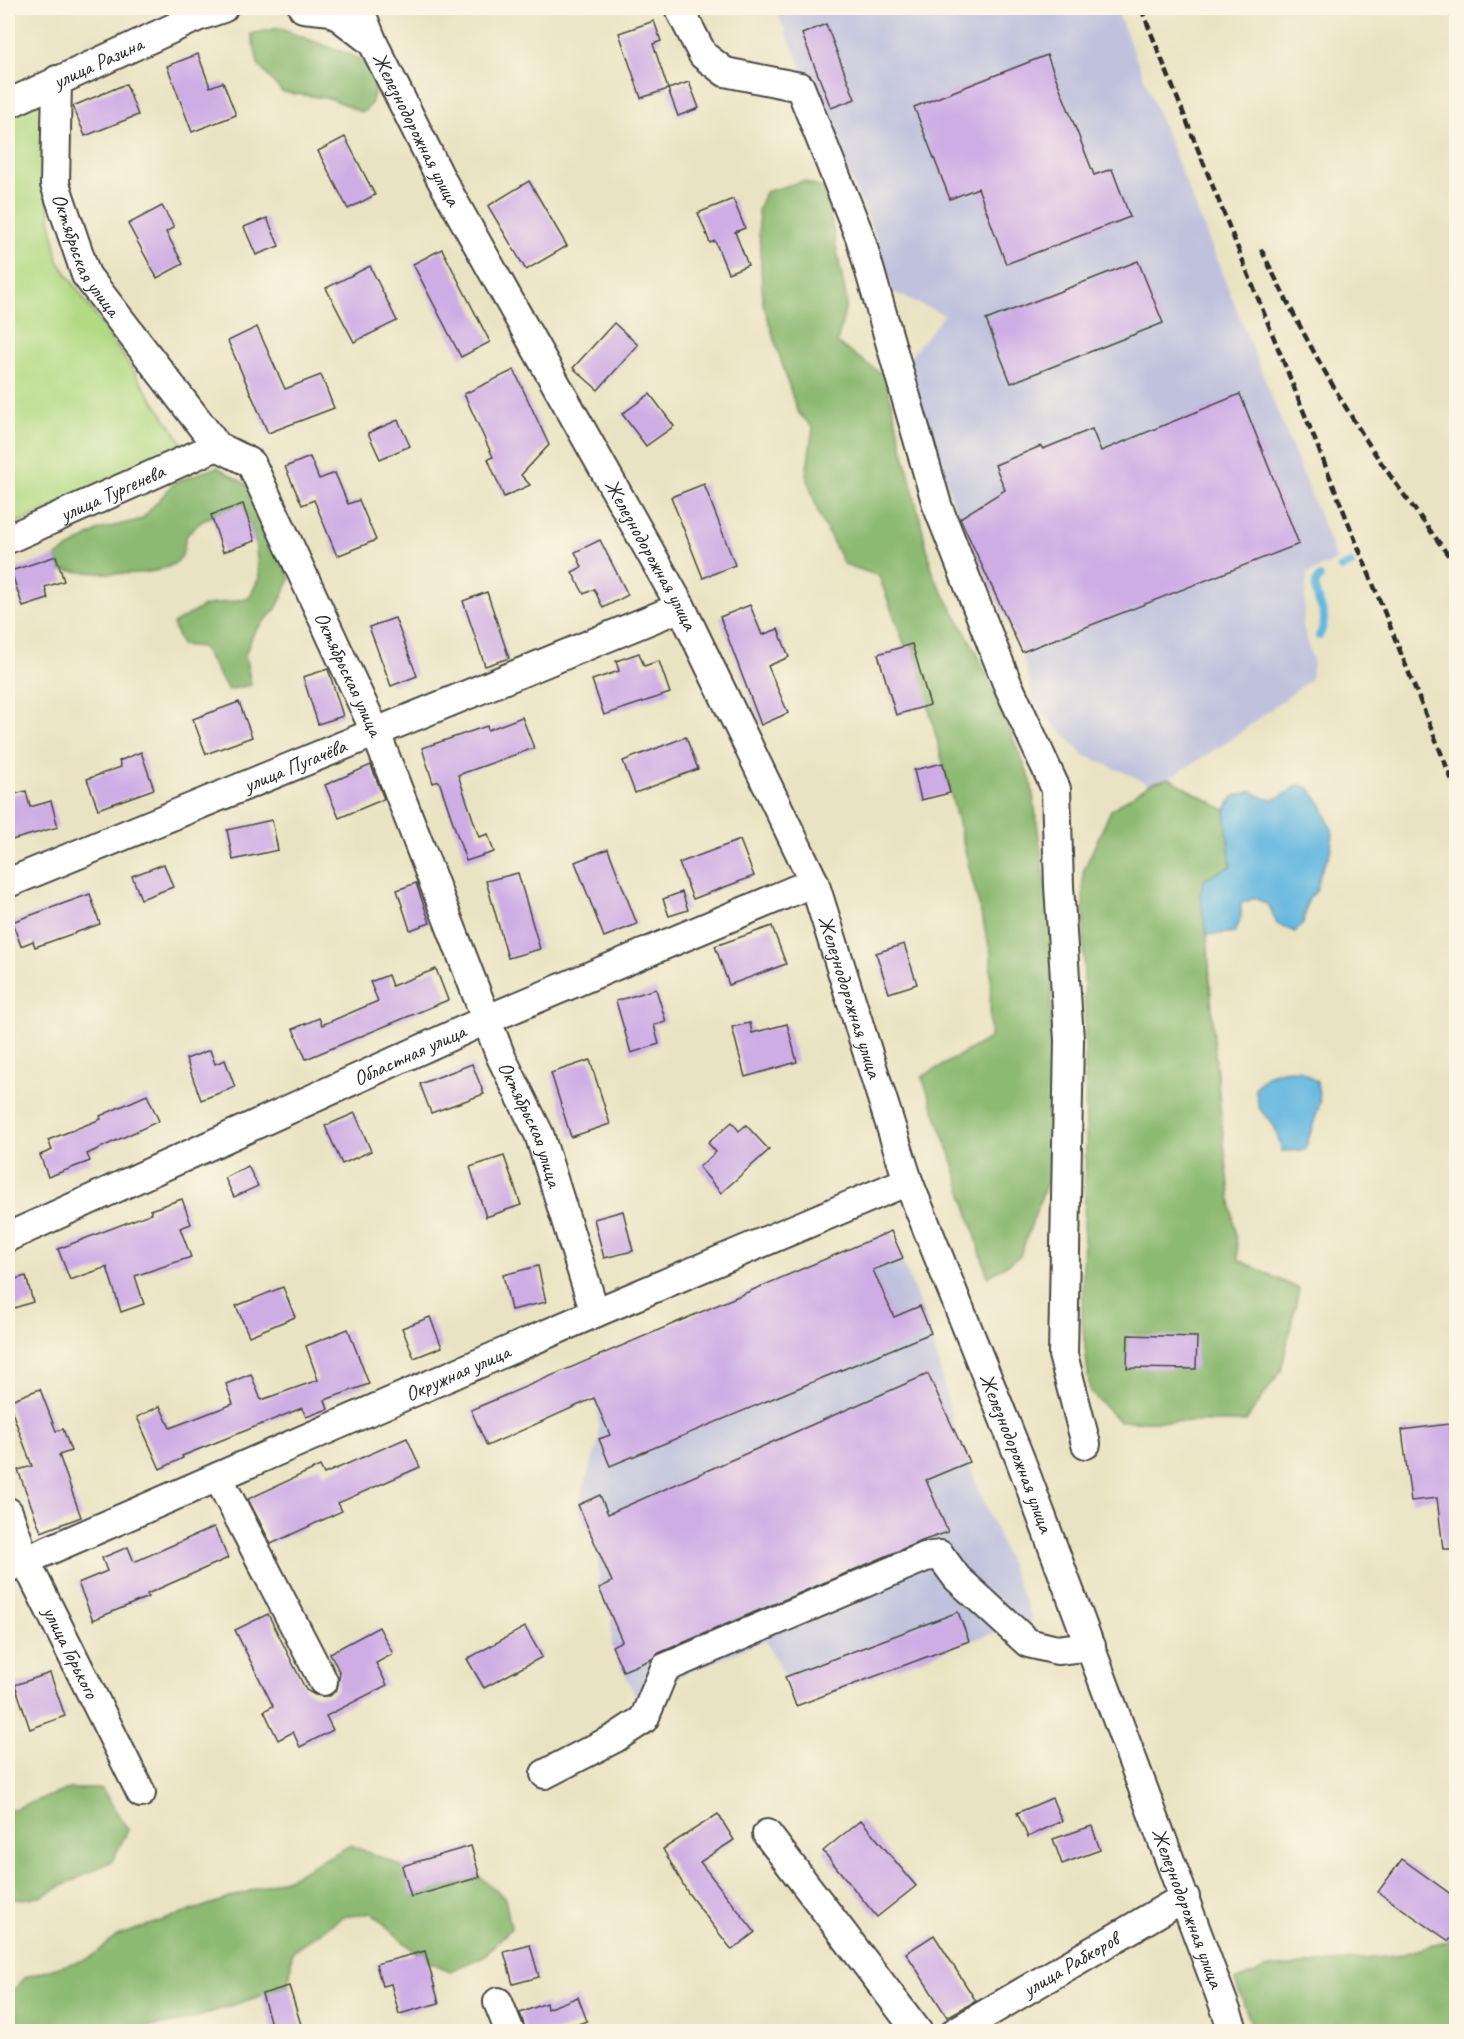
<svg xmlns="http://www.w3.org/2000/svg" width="1464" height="2039" font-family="Caveat,sans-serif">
	<rect width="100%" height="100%" fill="#fcf5e5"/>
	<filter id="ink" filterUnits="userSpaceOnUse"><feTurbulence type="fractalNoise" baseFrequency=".0167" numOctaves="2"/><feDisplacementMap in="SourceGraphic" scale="12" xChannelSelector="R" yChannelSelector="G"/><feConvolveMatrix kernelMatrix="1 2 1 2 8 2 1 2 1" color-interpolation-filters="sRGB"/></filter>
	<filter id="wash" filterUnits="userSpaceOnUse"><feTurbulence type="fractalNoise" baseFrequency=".008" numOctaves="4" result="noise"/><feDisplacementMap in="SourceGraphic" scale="24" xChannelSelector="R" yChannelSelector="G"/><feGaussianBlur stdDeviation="1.35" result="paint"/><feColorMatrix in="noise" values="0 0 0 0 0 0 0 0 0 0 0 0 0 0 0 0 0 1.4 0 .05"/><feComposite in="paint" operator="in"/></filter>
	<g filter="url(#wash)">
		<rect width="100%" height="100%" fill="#eae3c3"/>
		<!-- industrial -->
		<g fill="#c0c2dd">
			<path d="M775 8H1116L1337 560 1307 574 1303 626 1313 661 1311 679 1229 741 1169 778 1150 784 1084 755 1034 704 1022 652 959 518 906 362 944 315 893 292 873 229Z"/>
			<path d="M891 1231 931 1333 956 1433 1033 1621 969 1641 796 1706 785 1677 765 1640 635 1695 612 1646 611 1617 599 1588 597 1549 578 1505 599 1439 598 1408 580 1365Z"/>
		</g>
		<!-- green -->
		<path fill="#b2da84" stroke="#6e8258" stroke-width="1.5" d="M42 97 44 184 58 261 183 444 133 471 8 527V118Z"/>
		<!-- forest -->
		<g fill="#8dba72" stroke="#5c724e" stroke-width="1.5">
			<path d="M278 28 362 59 376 85C373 96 373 108 361 112L332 99 282 92 259 66 251 34Z"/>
			<path d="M803 181 825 189 847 302 837 343 885 376 934 577 977 653 1031 781 1052 928 1050 1173 1020 1256 988 1277 951 1156 922 1077 990 1038 991 953 913 645 905 646 879 576 844 564 819 515 806 475 813 428 797 411 763 303 758 210 765 192Z"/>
			<path d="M217 467 254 489 290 579 276 609 254 632 245 655 251 685 228 690 202 647 181 645 173 624 204 606 249 598 259 578 255 541 243 505C222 511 201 517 187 535 183 541 185 551 181 557 164 582 88 572 61 570L56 556 99 530 142 519 175 482Z"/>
			<path d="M1169 778 1225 810 1231 866 1205 879C1198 901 1207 923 1208 946 1213 1051 1224 1155 1239 1260L1299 1289 1281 1371 1245 1422 1119 1421 1090 1392 1082 1319 1086 1141 1083 872 1111 810 1150 784Z"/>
			<path d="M69 1789H102L128 1830 112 1861 40 1897 8 1900V1811Z"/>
			<path d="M351 1845 402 1866 412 1897 480 1877 505 1898 511 1928 484 1956 450 1971 428 1961 425 1951 416 1953 372 1913 342 1917 292 1952 289 1986 192 2019 128 2031H8V1996L26 1977 90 1958 117 1936 291 1877Z"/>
			<path d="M1456 1930V2031H1254L1235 1981 1268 1968 1396 1956 1449 1941Z"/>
		</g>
		<!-- water -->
		<g fill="#64b7e0" stroke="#487186" stroke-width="1.5">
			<path d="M1299 785 1309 788 1322 805 1333 833 1330 853 1320 873 1317 890 1308 900 1303 923 1295 932 1277 924 1269 905 1255 898 1241 903V917L1235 932 1207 935 1200 893 1205 879 1231 866 1225 810 1233 797 1252 791C1272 806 1280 797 1299 785Z"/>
			<path d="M1300 1070 1317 1082 1320 1103 1305 1150 1282 1151 1275 1127 1259 1108 1255 1088C1269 1069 1278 1071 1300 1070Z"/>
		</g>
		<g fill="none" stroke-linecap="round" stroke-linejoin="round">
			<!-- stream -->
			<g stroke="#64b7e0" stroke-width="8">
				<path d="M1341 568 1351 564"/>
				<path d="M1319 636C1333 609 1313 607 1316 582L1320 577"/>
			</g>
		</g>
		<g id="blocks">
			<!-- building -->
			<g fill="#ceade5">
				<path d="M654 21 661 41 653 44 668 89 641 98 619 33Z"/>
				<path d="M826 24 855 99 831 108 802 34Z"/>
				<path d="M198 54 210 87 223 82 236 115 192 132 167 66Z"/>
				<path d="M1047 55 1094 175 1112 169 1130 217 1006 264 978 188 950 199 914 107Z"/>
				<path d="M689 82 699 108 678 116 668 89Z"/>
				<path d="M126 84 138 115 85 136 73 106Z"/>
				<path d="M345 137 375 195 348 209 318 151Z"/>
				<path d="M529 181 567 246 526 270 488 206Z"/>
				<path d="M733 199 745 228 735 232 748 265 728 273 715 241 710 243 698 213Z"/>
				<path d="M162 206 174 227 166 232 183 264 157 278 128 224Z"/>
				<path d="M267 218 279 246 256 255 244 227Z"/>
				<path d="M442 249 490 342 461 357 413 264Z"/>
				<path d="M1138 261 1163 323 1011 383 986 320Z"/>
				<path d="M370 266 397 321 354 342 326 288Z"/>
				<path d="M614 323 638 345 598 390 573 368Z"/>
				<path d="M257 327 285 389 321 375 334 408 268 433 228 341Z"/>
				<path d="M514 370 549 445 521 475 530 485 504 497 488 459 493 457 464 394Z"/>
				<path d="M650 394 674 426 646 446 622 414Z"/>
				<path d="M1240 394 1299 544 1022 652 960 518 1005 490 995 465 1041 446 1043 449 1092 429 1101 451Z"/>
				<path d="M398 420 410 446 380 459 368 433Z"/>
				<path d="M310 457 319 479 335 473 348 504 359 500 376 540 337 556 314 500 302 505 285 467Z"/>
				<path d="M704 484 735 565 703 578 671 497Z"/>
				<path d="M243 504 255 541 223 552 211 515Z"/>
				<path d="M600 540 628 595 603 608 594 589 584 594 572 572 582 567 575 552Z"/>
				<path d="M56 556 64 581 45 587 48 599 23 607 11 571Z"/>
				<path d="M487 592 509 658 485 666 463 601Z"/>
				<path d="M750 605 762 635 778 629 789 657 768 666 788 713 761 725 720 617Z"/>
				<path d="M395 618 417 676 391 686 369 627Z"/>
				<path d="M912 644 930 705 896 715 878 654Z"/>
				<path d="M639 653 644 666 659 661 670 693 604 715 592 680 619 671 616 661Z"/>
				<path d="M328 669 343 716 318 724 303 677Z"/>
				<path d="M239 702 252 737 206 754 193 719Z"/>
				<path d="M522 717 534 748 458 775 479 837 488 834 494 852 466 861 439 781 433 783 422 748 487 726 488 730Z"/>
				<path d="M686 737 698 769 635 793 623 761Z"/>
				<path d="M141 752 154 789 98 809 87 779 121 767 119 761Z"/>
				<path d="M943 763 950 793 921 800 914 770Z"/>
				<path d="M371 765 384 799 339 818 325 785Z"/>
				<path d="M26 791 30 807 51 801 58 827 8 841V796Z"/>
				<path d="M272 820 278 850 233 860 227 830Z"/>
				<path d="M740 840 754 876 693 899 679 863Z"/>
				<path d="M608 849 637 924 604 937 575 862Z"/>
				<path d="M164 864 173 887 141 899 132 876Z"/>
				<path d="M518 873 540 949 508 958 486 881Z"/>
				<path d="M416 883 430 923 410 930 397 890Z"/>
				<path d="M682 892 688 910 669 916 663 899Z"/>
				<path d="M90 894 100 924 35 947 33 941 21 946 12 922Z"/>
				<path d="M772 926 786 964 729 985 715 946Z"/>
				<path d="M904 944 917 984 889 993 876 953Z"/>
				<path d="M436 969 448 1000 306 1059 293 1029 319 1018 322 1025 378 1001 370 982 388 975 392 986Z"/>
				<path d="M656 989 666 1022 654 1025 659 1044 631 1053 616 1001Z"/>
				<path d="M750 1023 752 1033 787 1024 797 1062 745 1077 732 1027Z"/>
				<path d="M210 1050 215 1064 225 1060 235 1087 201 1100 186 1059Z"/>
				<path d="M590 1060 610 1124 571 1137 551 1073Z"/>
				<path d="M472 1064 484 1094 431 1113 420 1084Z"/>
				<path d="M147 1095 159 1121 87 1154 90 1161 48 1177 40 1155 52 1150 48 1140 101 1119 100 1116Z"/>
				<path d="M355 1113 371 1151 342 1164 325 1126Z"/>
				<path d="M732 1122 739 1131 746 1125 769 1150 721 1193 699 1167 716 1152 708 1143Z"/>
				<path d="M504 1156 521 1205 486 1217 470 1167Z"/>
				<path d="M248 1166 258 1186 234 1197 225 1178Z"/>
				<path d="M182 1199 191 1224 180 1228 191 1257 135 1276 144 1304 121 1312 107 1267 70 1280 58 1249 152 1213 150 1210Z"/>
				<path d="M623 1211 633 1251 604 1258 594 1219Z"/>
				<path d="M891 1231 903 1258 873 1270 894 1317 920 1306 931 1333 610 1466 599 1439 610 1435 594 1398 487 1446 471 1410Z"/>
				<path d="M538 1266 546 1302 511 1310 503 1275Z"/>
				<path d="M26 1276 33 1302 8 1310V1281Z"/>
				<path d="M283 1287 295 1317 249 1336 236 1306Z"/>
				<path d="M430 1317 442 1347 414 1358 402 1328Z"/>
				<path d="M348 1329 369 1384 325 1400 328 1409 306 1417 302 1408 182 1456 183 1458 160 1469 137 1417 160 1406 170 1428 233 1404 226 1384 251 1374 261 1400 318 1380 306 1346Z"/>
				<path d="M1128 1335 1197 1337 1196 1369 1127 1368Z"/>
				<path d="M928 1374 969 1462 926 1480 948 1532 919 1542 659 1653 652 1659 623 1671 612 1646 622 1641 599 1588 612 1582 578 1505 600 1495 608 1514Z"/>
				<path d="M40 1389 56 1431 63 1429 71 1451 59 1455 81 1517 41 1532 18 1470 32 1466 8 1401Z"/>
				<path d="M1456 1423V1549H1443L1437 1498 1411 1501 1402 1430Z"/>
				<path d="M407 1438 420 1467 338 1503 342 1511 271 1544 248 1499 320 1466 324 1474Z"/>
				<path d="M214 1527 228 1558 147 1594 148 1597 93 1620 78 1583 107 1571 102 1558 128 1547 134 1562Z"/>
				<path d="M958 1612 969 1641 796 1706 785 1677Z"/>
				<path d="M268 1614 306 1690 315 1695 330 1696 337 1689 340 1673 330 1653 379 1627 393 1654 376 1663 387 1685 326 1716 333 1730 300 1747 293 1732 278 1740 264 1711 273 1706 235 1630Z"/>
				<path d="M525 1627 542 1657 484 1688 467 1659Z"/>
				<path d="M50 1673 65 1716 30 1729 15 1685Z"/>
				<path d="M1052 1798 1062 1821 1028 1837 1017 1813Z"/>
				<path d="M718 1814 734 1840 700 1862 755 1932 732 1950 688 1893 663 1849Z"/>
				<path d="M861 1820 916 1886 877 1917 823 1851Z"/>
				<path d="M1092 1826 1100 1850 1062 1864 1053 1839Z"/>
				<path d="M471 1846 480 1877 411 1897 402 1866Z"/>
				<path d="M1402 1859 1456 1898V1930L1449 1941 1378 1892Z"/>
				<path d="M934 1935 976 2001 947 2017 906 1953Z"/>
				<path d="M530 1945 539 1977 513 1984 504 1952Z"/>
				<path d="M425 1951 439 2003 399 2014 391 1984 382 1986 376 1964Z"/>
				<path d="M289 1986 303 2031H273L262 1994Z"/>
				<path d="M578 1997 587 2021 558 2031H526L520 2013 546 2003 547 2009Z"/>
			</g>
		</g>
	</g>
	<g filter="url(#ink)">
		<use href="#blocks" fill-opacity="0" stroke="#484742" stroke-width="1.5"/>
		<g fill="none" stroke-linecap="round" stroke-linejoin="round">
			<defs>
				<g id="minor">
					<path d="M303 8 332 11 372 42"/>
					<path id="s1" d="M359 8 373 43 441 179 681 607 814 882 908 1181 1020 1459 1234 2032"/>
					<path d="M679 8 703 55 725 72 800 87 860 237 937 505 1007 683 1056 789 1059 886 1069 1040 1063 1355 1086 1444"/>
					<path id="s2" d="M57 80 55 184 86 275 217 446 251 463 376 733 501 1057 539 1134 595 1313"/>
					<path id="s3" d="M8 104 197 17 223 8"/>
					<path id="s4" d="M8 539 217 446"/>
					<path id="s5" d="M8 883 681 607"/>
					<path id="s6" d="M8 1237 488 1019 814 882"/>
					<path d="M218 1477 323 1681"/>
					<path id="s7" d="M8 1512 25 1560 141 1793"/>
					<path id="s8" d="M8 1568 595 1313 908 1181"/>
					<path d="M545 1774 615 1738 644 1719 665 1668 925 1557 940 1555 957 1578 1028 1643 1057 1650 1091 1646"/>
					<path d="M767 1834 918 2032"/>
					<path d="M498 2002 510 2032"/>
					<path id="s9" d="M955 2032 1185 1897"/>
				</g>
			</defs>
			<!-- minor casing -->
			<use href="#minor" stroke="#484742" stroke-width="32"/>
			<!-- minor -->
			<use href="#minor" stroke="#fff" stroke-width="28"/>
			<!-- rail -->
			<g stroke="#2b2b2b" stroke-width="4.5" stroke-dasharray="9 4.5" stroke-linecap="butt">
				<path d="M1141 8 1456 790"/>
				<path d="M1261 249C1295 319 1331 387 1374 452 1400 491 1429 528 1456 566"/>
			</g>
		</g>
	</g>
	<g text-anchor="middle" stroke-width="6" stroke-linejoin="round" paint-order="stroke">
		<!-- street labels -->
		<g font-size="21" fill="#2b2b2b" stroke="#fcf5e5">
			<text dy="7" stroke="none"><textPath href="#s3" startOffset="99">улица Разина</textPath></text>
			<text dy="7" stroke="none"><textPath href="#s1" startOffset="134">Железнодорожная улица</textPath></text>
			<text dy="7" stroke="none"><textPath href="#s2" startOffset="182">Октябрьская улица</textPath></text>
			<text dy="7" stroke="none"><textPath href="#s4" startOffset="114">улица Тургенева</textPath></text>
			<text dy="7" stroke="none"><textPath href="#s1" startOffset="620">Железнодорожная улица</textPath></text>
			<text dy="7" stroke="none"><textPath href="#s2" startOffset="686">Октябрьская улица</textPath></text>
			<text dy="7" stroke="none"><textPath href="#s5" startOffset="310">улица Пугачёва</textPath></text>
			<text dy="7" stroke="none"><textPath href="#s1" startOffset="1106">Железнодорожная улица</textPath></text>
			<text dy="7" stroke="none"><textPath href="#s6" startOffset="441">Областная улица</textPath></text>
			<text dy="7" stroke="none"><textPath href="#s2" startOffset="1172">Октябрьская улица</textPath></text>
			<text dy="7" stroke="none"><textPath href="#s8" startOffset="490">Окружная улица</textPath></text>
			<text dy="7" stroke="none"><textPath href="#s1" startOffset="1592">Железнодорожная улица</textPath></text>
			<text dy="7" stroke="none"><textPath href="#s7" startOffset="154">улица Горького</textPath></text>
			<text dy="7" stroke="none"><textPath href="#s1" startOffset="2078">Железнодорожная улица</textPath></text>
			<text dy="7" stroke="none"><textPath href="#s9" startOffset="134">улица Рабкоров</textPath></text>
		</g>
	</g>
	<!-- margin -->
	<rect width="1464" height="2039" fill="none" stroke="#fcf5e5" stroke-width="30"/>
</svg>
